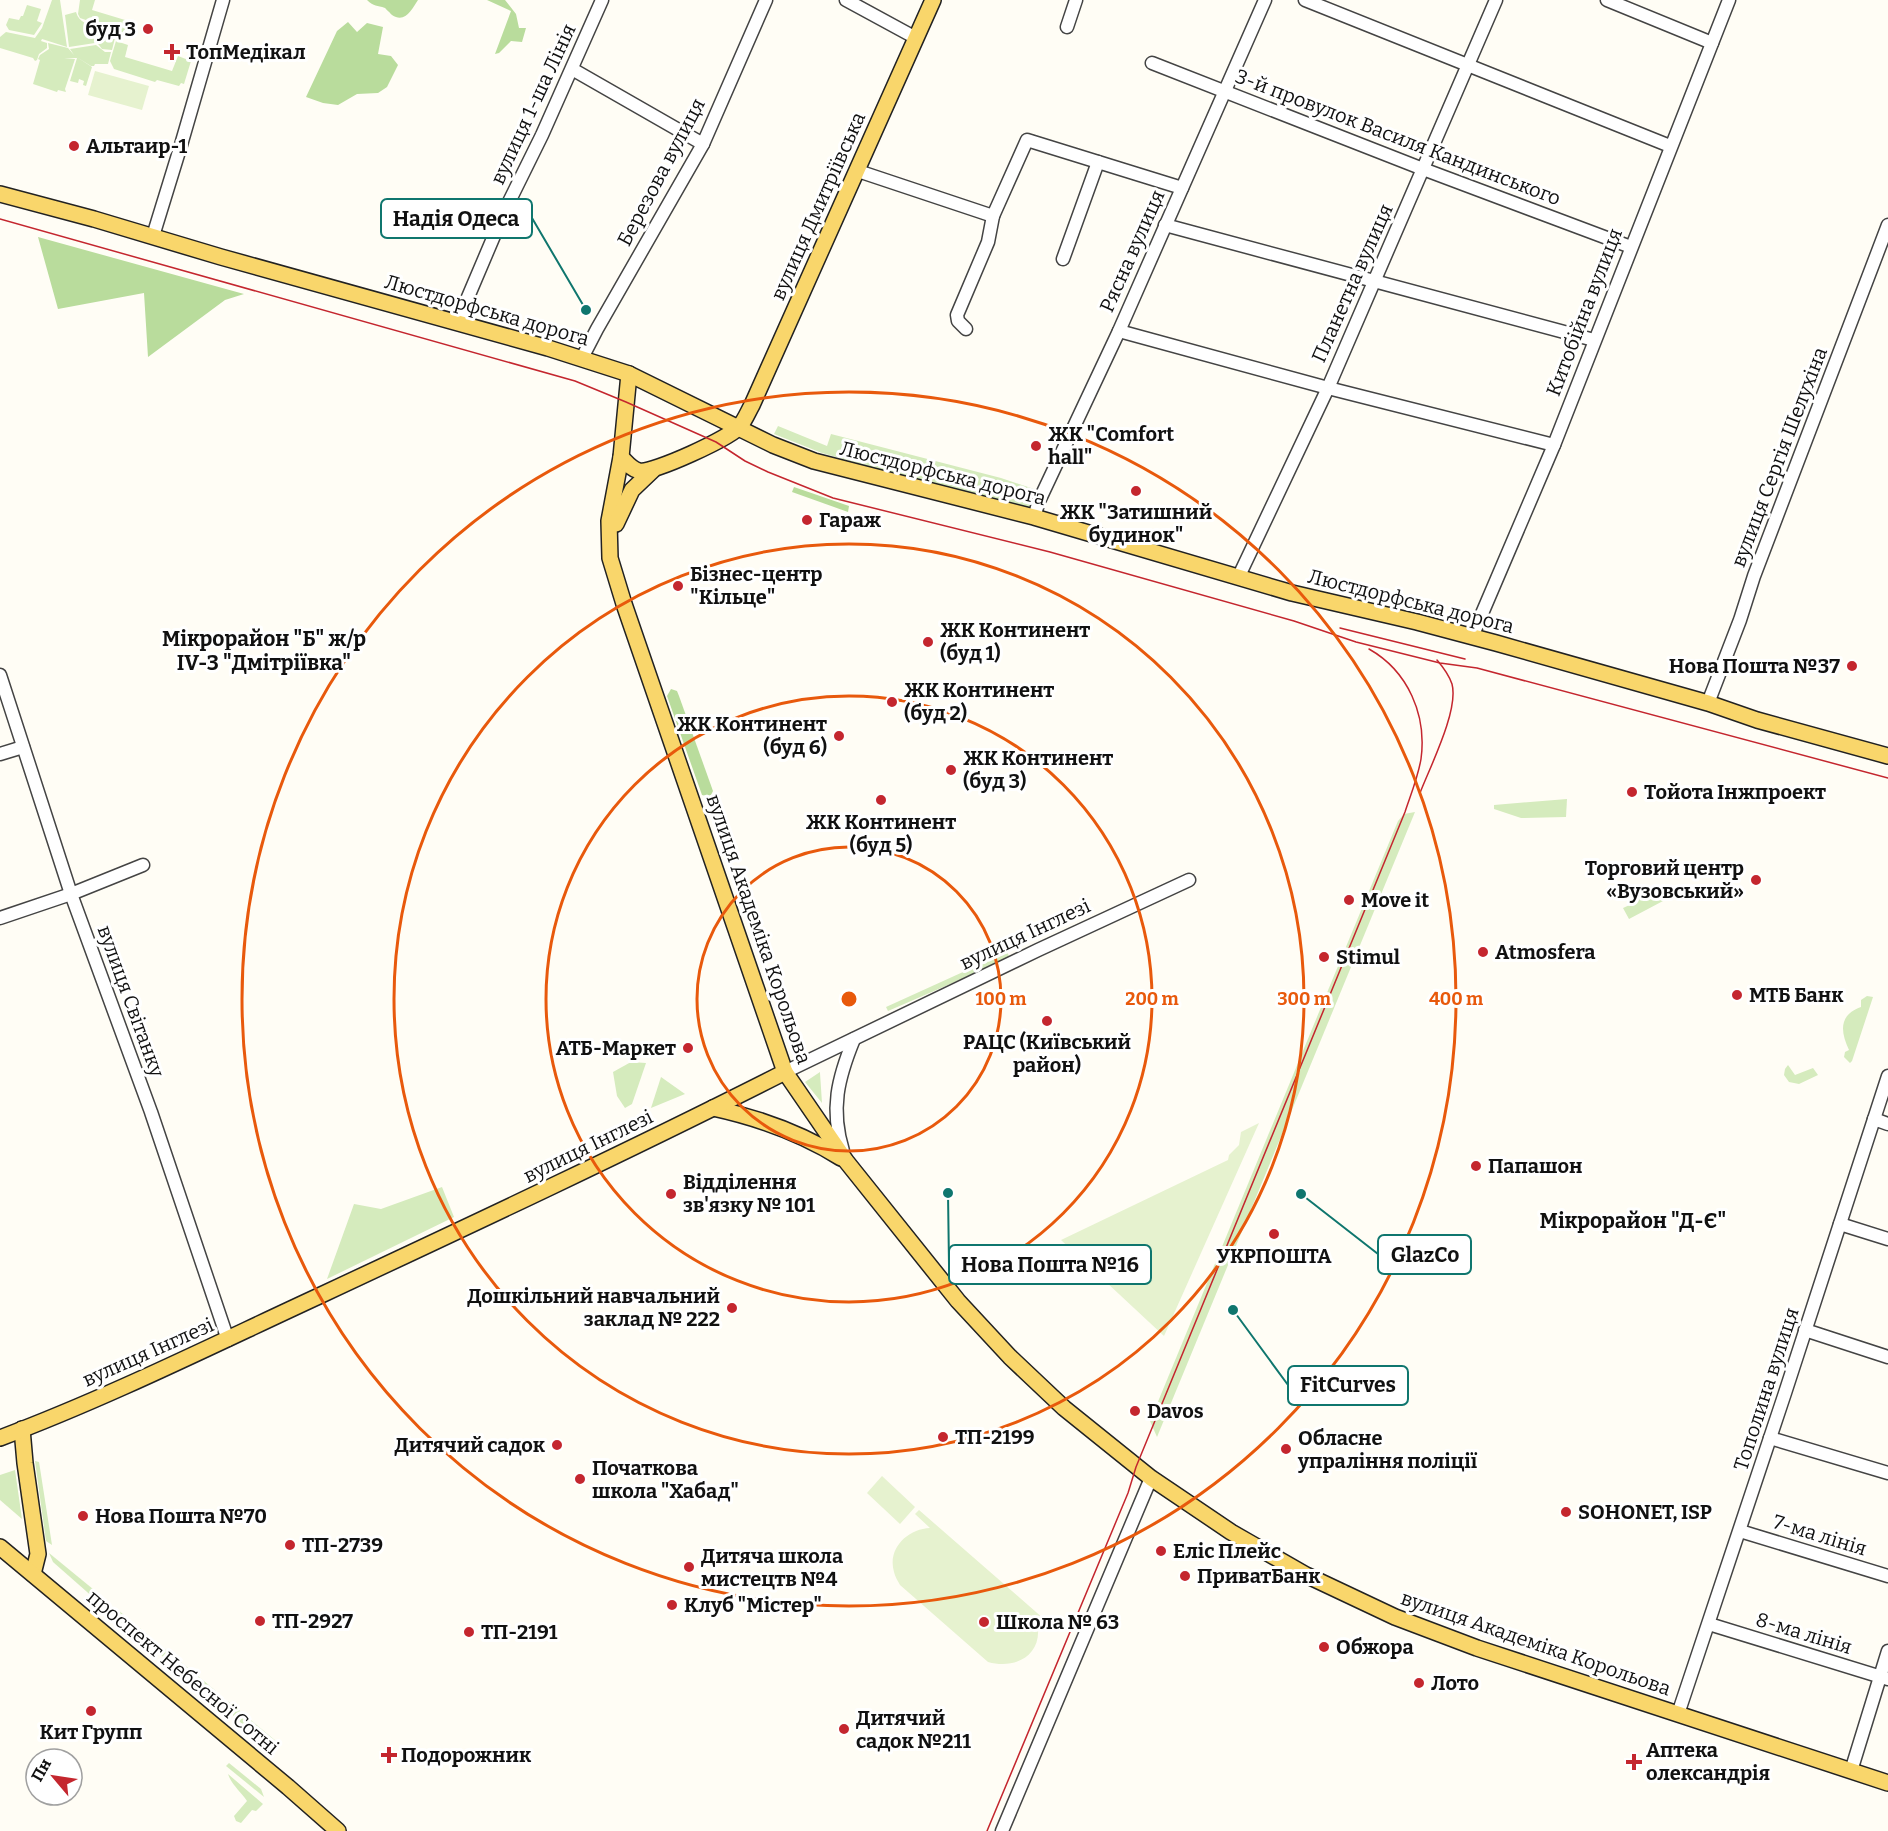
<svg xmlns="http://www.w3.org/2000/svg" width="1888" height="1831" font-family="Bitter,serif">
	<rect width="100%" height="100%" fill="#fffdf5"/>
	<!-- green -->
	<g fill="#d5ebbd">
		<path d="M52 0H60L67 47 42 39 41 41 47 43V48L39 54 37 60 35 61 33 58 0 48V37L6 32 35 38 42 28Z"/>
		<path d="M80 0H95L92 10 135 23 130 38 116 34 112 29 80 18 78 14Z"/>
		<path d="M27 5 41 9 37 21 42 23 34 35 9 30 6 25 9 18 19 20 21 16H23Z"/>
		<path d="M76 12C79 23 88 24 97 27L93 34 95 43 69 47 65 15Z"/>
		<path d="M99 27 114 33 115 38 112 50 102 49 95 40 96 30Z"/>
		<path d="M116 41 128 45 125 57 172 71 178 56 191 61 184 84 181 83 179 86 157 80 155 82 114 69 110 61Z"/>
		<path d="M48 43 68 48 74 55 70 49 96 45 105 52H111L108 64H95L94 66H91L75 56 92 67 86 86 83 85 84 81 79 79 78 83 70 81 77 58H64L75 59 65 89 66 92 58 90 57 92 33 84 40 60 38 59 40 55 49 49Z"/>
		<path d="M778 426 827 446 831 434 1001 478 1034 489 1029 512 822 453 774 434Z"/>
		<path d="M1567 799 1566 817 1521 818 1494 809V805Z"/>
		<path d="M1415 812 1157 1437 1150 1421 1398 821 1404 814Z"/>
		<path d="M1655 886 1663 901 1629 919 1623 908 1634 903 1632 899Z"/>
		<path d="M1007 952 1010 958 888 1011 886 1007Z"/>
		<path d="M1867 996 1873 997 1852 1061 1850 1063 1844 1057 1845 1052 1849 1050C1840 1031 1839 1015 1861 1007V1000Z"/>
		<path d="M631 1062 646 1063 632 1104 625 1108 617 1096 613 1072Z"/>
		<path d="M1788 1065 1795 1075 1813 1068 1818 1075 1799 1084 1789 1082 1784 1075 1785 1069Z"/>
		<path d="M820 1072V1073L822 1103 805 1082Z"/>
		<path d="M661 1077 685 1094 651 1108Z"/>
		<path d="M442 1187 454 1217 327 1279 354 1204 381 1209Z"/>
		<path d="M35 1461 39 1462 52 1545 46 1541Z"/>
		<path d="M15 1470 22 1519 0 1500V1475Z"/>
		<path d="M49 1553 110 1603 107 1607 103 1606 53 1562Z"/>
		<path d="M118 1610 216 1691 211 1695 208 1694 116 1618V1612Z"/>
		<path d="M228 1701 276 1741 275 1743C262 1736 224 1718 228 1701Z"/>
		<path d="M229 1763 261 1789 264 1797 226 1766Z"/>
		<path d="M228 1774 263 1804 256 1811 252 1810 241 1823 236 1821 234 1816 247 1801C241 1792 231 1784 228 1774Z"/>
	</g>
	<!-- forest -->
	<g fill="#b9dc9c">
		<path d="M367 0H418C412 9 405 24 392 15 391 14 386 9 385 8 377 5 374 7 367 0Z"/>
		<path d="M487 0H505L516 14 519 28H526L522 42 511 41 499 53 495 54 511 11Z"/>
		<path d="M348 22 357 32 367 23 383 27 378 54 391 56 398 65 387 87 378 93 357 94 338 105 323 103 306 97 337 31Z"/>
		<path d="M38 237 244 294 225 300 148 357 144 293 58 309Z"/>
		<path d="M794 487 849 506 848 512 792 492Z"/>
		<path d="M671 689 677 691 679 696 713 791 710 797 702 795 667 696Z"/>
	</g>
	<!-- pitch -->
	<g fill="#e6f2cf">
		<path d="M95 71 149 86 142 110 88 95Z"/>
		<path d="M1259 1123 1164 1336 1061 1240 1228 1160 1229 1155 1239 1145 1241 1132Z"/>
		<path d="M882 1476 915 1507 900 1524 867 1493Z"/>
		<path d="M919 1510 1044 1619 1040 1623 1037 1622C1044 1654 1017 1670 988 1662L900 1585C898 1581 895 1577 894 1572 887 1548 908 1529 930 1528L915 1514Z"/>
	</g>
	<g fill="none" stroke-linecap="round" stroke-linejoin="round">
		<defs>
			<g id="minor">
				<path d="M846 0 916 38"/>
				<path d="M1305 0 1670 146"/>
				<path d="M1607 0 1712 43"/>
				<path d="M1067 27 1076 0"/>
				<path d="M1152 63 1423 169 1631 247"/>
				<path d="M572 69 703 144"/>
				<path d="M858 171 993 216 1027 140 1182 188"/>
				<path d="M1165 225 1594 340"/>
				<path d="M153 236 181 145 223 0"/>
				<path d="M1063 259 1098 162"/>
				<path d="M457 323 505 210 542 135 602 0"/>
				<path d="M966 329 958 321 957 315 988 242 993 216"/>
				<path d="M1119 331 1328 388 1554 445"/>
				<path d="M582 358 597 329 703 144 766 0"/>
				<path d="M1034 517 1039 501 1119 331 1265 0"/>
				<path d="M1238 578 1328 388 1496 0"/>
				<path d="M1472 637 1554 445 1729 0"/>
				<path d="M0 675 71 894 151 1112 228 1340"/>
				<path d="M1708 703 1740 620 1754 576 1888 225"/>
				<path d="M0 754 23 747"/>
				<path d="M0 918 71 894 143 865"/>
				<path d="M785 1072 1038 950 1189 880"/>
				<path d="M1874 1119 1888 1124"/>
				<path d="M843 1151C830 1109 838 1078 854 1039"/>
				<path d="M1840 1224 1888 1239"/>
				<path d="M1805 1330 1888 1357"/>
				<path d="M1770 1438 1888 1473"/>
				<path d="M1740 1531 1888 1576"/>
				<path d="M1709 1624 1888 1679"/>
				<path d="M1678 1714 1785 1393 1888 1076"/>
				<path d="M1851 1771 1888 1651"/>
				<path d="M1002 1831 1151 1478"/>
			</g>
			<g id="major">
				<path d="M0 194 94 219 221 257 548 348 629 374 773 445 814 461 1034 517 1292 593 1417 622 1496 643 1708 703 1757 720 1888 756"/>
				<path d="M629 374 621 457 609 521 610 558 624 604 785 1072 846 1161 958 1301 1010 1357 1064 1408 1151 1478 1231 1532 1306 1575 1395 1617 1477 1648 1888 1783"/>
				<path d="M621 457C627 463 631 469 639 471 652 474 732 437 740 426 745 420 748 412 752 405L933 0"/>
				<path d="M616 524 632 490 653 470"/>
				<path d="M713 1108C759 1118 801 1133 841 1158"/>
				<path d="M22 1429 25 1463 38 1554 33 1574"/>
				<path d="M0 1438C109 1397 213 1345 319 1296 475 1223 631 1150 785 1072"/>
				<path d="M0 1547 288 1787 338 1831"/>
			</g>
		</defs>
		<!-- minor casing -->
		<use href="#minor" stroke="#444" stroke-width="15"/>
		<!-- major casing -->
		<use href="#major" stroke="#222" stroke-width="18"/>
		<!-- minor -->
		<use href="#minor" stroke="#fff" stroke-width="12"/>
		<!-- major -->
		<use href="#major" stroke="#f9d66b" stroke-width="15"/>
		<!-- tram -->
		<g stroke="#c4262e" stroke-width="1.5">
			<path d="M0 219 575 381 626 402 716 442 745 461 768 472 833 498 1050 552 1294 621 1356 642 1440 663 1477 668 1888 778"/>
			<path d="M1340 628 1465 659"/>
			<path d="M1420 793C1430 767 1459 710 1452 684 1449 675 1443 667 1437 660"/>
			<path d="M987 1831 1128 1493 1136 1467 1405 812C1411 794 1418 777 1421 759 1427 715 1408 671 1369 649"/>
		</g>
	</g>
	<!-- distance rings -->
	<g fill="none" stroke="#e8590c" stroke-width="3">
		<circle cx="849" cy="999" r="152"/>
		<circle cx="849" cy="999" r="303"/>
		<circle cx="849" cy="999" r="455"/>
		<circle cx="849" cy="999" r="607"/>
	</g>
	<!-- markers -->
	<g fill="#c4262e" stroke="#fff" stroke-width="2">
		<circle cx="148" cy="29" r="6"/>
		<path d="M169 43h6v6h6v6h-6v6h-6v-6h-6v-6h6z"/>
		<circle cx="74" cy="146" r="6"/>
		<circle cx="1036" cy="446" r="6"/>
		<circle cx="1136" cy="491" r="6"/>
		<circle cx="807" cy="520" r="6"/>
		<circle cx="678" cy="586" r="6"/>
		<circle cx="928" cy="642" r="6"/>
		<circle cx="1852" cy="666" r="6"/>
		<circle cx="892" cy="702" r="6"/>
		<circle cx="839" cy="736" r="6"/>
		<circle cx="951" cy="770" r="6"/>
		<circle cx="1632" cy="792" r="6"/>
		<circle cx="881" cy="800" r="6"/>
		<circle cx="1756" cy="880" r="6"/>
		<circle cx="1349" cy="900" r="6"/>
		<circle cx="1483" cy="952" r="6"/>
		<circle cx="1324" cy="957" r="6"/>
		<circle cx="1737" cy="995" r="6"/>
		<circle cx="1047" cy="1021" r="6"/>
		<circle cx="688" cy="1048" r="6"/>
		<circle cx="1476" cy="1166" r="6"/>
		<circle cx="671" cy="1194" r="6"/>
		<circle cx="1274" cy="1234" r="6"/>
		<circle cx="732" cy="1308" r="6"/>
		<circle cx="1135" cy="1411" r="6"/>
		<circle cx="943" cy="1437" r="6"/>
		<circle cx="557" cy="1445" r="6"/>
		<circle cx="1286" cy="1449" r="6"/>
		<circle cx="580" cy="1479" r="6"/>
		<circle cx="1566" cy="1512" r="6"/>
		<circle cx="83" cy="1516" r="6"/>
		<circle cx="290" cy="1545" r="6"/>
		<circle cx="1161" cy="1551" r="6"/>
		<circle cx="689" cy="1567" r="6"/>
		<circle cx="1185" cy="1576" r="6"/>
		<circle cx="672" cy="1605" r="6"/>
		<circle cx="260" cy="1621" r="6"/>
		<circle cx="984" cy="1622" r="6"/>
		<circle cx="469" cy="1632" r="6"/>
		<circle cx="1324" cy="1647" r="6"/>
		<circle cx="1419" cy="1683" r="6"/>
		<circle cx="91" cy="1711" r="6"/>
		<circle cx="844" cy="1729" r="6"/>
		<path d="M386 1746h6v6h6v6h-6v6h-6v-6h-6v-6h6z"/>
		<path d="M1631 1753h6v6h6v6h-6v6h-6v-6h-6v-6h6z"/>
	</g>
	<g text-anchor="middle" stroke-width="6" stroke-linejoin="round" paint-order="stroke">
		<!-- poi labels -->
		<g font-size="20" font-weight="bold" fill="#111" stroke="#fff" text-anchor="start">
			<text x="136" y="36" text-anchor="end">буд 3</text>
			<text x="186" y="59">ТопМедікал</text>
			<text x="86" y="153">Альтаир-1</text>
			<text x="1048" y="441">ЖК "Comfort<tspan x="1048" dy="23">hall"</tspan></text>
			<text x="1136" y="519" text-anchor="middle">ЖК "Затишний<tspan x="1136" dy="23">будинок"</tspan></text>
			<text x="819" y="527">Гараж</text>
			<text x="690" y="581">Бізнес-центр<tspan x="690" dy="23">"Кільце"</tspan></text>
			<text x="940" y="637">ЖК Континент<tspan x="940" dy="23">(буд 1)</tspan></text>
			<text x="1840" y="673" text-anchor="end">Нова Пошта №37</text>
			<text x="904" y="697">ЖК Континент<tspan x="904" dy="23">(буд 2)</tspan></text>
			<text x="827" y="731" text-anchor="end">ЖК Континент<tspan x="827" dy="23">(буд 6)</tspan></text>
			<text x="963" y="765">ЖК Континент<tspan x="963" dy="23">(буд 3)</tspan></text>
			<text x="1644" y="799">Тойота Інжпроект</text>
			<text x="881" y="829" text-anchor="middle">ЖК Континент<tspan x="881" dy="23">(буд 5)</tspan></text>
			<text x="1744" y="875" text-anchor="end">Торговий центр<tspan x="1744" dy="23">«Вузовський»</tspan></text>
			<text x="1361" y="907">Move it</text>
			<text x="1495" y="959">Atmosfera</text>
			<text x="1336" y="964">Stimul</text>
			<text x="1749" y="1002">МТБ Банк</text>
			<text x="1047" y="1049" text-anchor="middle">РАЦС (Київський<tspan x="1047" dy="23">район)</tspan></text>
			<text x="676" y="1055" text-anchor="end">АТБ-Маркет</text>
			<text x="1488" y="1173">Папашон</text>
			<text x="683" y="1189">Відділення<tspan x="683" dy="23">зв'язку № 101</tspan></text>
			<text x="1274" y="1263" text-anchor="middle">УКРПОШТА</text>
			<text x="720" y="1303" text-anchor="end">Дошкільний навчальний<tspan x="720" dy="23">заклад № 222</tspan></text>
			<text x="1147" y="1418">Davos</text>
			<text x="955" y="1444">ТП-2199</text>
			<text x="1298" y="1445">Обласне<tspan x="1298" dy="23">упраління поліції</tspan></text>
			<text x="545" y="1452" text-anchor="end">Дитячий садок</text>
			<text x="592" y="1475">Початкова<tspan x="592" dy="23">школа "Хабад"</tspan></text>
			<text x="1578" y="1519">SOHONET, ISP</text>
			<text x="95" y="1523">Нова Пошта №70</text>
			<text x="302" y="1552">ТП-2739</text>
			<text x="1173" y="1558">Еліс Плейс</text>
			<text x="701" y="1563">Дитяча школа<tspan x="701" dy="23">мистецтв №4</tspan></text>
			<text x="1197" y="1583">ПриватБанк</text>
			<text x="684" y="1612">Клуб "Містер"</text>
			<text x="272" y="1628">ТП-2927</text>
			<text x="996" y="1629">Школа № 63</text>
			<text x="481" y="1639">ТП-2191</text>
			<text x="1336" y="1654">Обжора</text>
			<text x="1431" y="1690">Лото</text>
			<text x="856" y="1725">Дитячий<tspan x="856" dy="23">садок №211</tspan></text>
			<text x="91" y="1739" text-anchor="middle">Кит Групп</text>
			<text x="1646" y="1757">Аптека<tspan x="1646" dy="23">олександрія</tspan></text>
			<text x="401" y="1762">Подорожник</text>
		</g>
		<!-- street labels -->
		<g font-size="20" fill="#111" stroke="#fff">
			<text transform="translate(533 104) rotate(-65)" y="7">вулиця 1-ша Лінія</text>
			<text transform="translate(1398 137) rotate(21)" y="7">3-й провулок Василя Кандинського</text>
			<text transform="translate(661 172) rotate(-62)" y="7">Березова вулиця</text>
			<text transform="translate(818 206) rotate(-66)" y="7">вулиця Дмитріївська</text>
			<text transform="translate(1132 251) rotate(-66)" y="7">Рясна вулиця</text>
			<text transform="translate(1352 283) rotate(-66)" y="7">Планетна вулиця</text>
			<text transform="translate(487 310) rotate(16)" y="7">Люстдорфська дорога</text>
			<text transform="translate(1584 312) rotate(-69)" y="7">Китобійна вулиця</text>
			<text transform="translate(1779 457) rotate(-69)" y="7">вулиця Сергія Шелухіна</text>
			<text transform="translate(943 473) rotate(14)" y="7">Люстдорфська дорога</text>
			<text transform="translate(1411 601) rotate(14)" y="7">Люстдорфська дорога</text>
			<text transform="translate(759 929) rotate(71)" y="7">вулиця Академіка Корольова</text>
			<text transform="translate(1025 934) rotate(-25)" y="7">вулиця Інглезі</text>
			<text transform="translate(131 1001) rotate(70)" y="7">вулиця Світанку</text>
			<text transform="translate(588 1146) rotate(-26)" y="7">вулиця Інглезі</text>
			<text transform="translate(148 1352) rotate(-24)" y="7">вулиця Інглезі</text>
			<text transform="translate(1766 1389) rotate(-72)" y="7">Тополина вулиця</text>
			<text transform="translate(1820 1535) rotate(17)" y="7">7-ма лінія</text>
			<text transform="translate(1804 1633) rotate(17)" y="7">8-ма лінія</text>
			<text transform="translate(1536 1643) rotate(19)" y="7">вулиця Академіка Корольова</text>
			<text transform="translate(183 1672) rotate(40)" y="7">проспект Небесної Сотні</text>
		</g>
		<!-- neighbourhood labels -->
		<g font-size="21" font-weight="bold" fill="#111" stroke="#fff">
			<text x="264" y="646">Мікрорайон "Б" ж/р<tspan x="264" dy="24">IV-3 "Дмітріївка"</tspan></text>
			<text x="1633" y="1228">Мікрорайон "Д-Є"</text>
		</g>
	</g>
	<circle cx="849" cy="999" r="9" fill="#e8590c" stroke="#fff" stroke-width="3"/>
	<g font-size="18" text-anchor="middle" font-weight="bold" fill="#e8590c" stroke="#fff" stroke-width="6" stroke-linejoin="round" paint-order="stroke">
		<text x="1001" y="1005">100 m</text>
		<text x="1152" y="1005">200 m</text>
		<text x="1304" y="1005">300 m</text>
		<text x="1456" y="1005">400 m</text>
	</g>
	<!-- callouts -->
	<path fill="none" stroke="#0f766e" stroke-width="2" d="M586 310L532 218M1301 1194L1378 1254M948 1193L949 1265M1233 1310L1288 1385"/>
	<g fill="#0f766e" stroke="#fff" stroke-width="2">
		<circle cx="586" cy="310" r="6"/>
		<circle cx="1301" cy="1194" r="6"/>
		<circle cx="948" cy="1193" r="6"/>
		<circle cx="1233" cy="1310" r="6"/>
	</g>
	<g fill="#fff" stroke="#0f766e" stroke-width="2">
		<rect x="381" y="199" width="151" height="39" rx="6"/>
		<rect x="1378" y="1235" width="93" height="39" rx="6"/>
		<rect x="949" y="1245" width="202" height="39" rx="6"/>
		<rect x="1288" y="1366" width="120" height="39" rx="6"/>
	</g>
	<g font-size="21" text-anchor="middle" font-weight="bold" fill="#111">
		<text x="456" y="226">Надія Одеса</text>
		<text x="1425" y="1262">GlazCo</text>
		<text x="1050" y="1272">Нова Пошта №16</text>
		<text x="1348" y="1392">FitCurves</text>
	</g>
	<!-- north arrow -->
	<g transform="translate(54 1777) rotate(299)"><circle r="28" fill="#ffffff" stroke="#a0a0a0" stroke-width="1.5"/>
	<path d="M0-4.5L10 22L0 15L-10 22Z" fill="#c4262e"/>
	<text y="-9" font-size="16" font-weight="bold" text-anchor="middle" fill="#111111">Пн</text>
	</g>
</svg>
